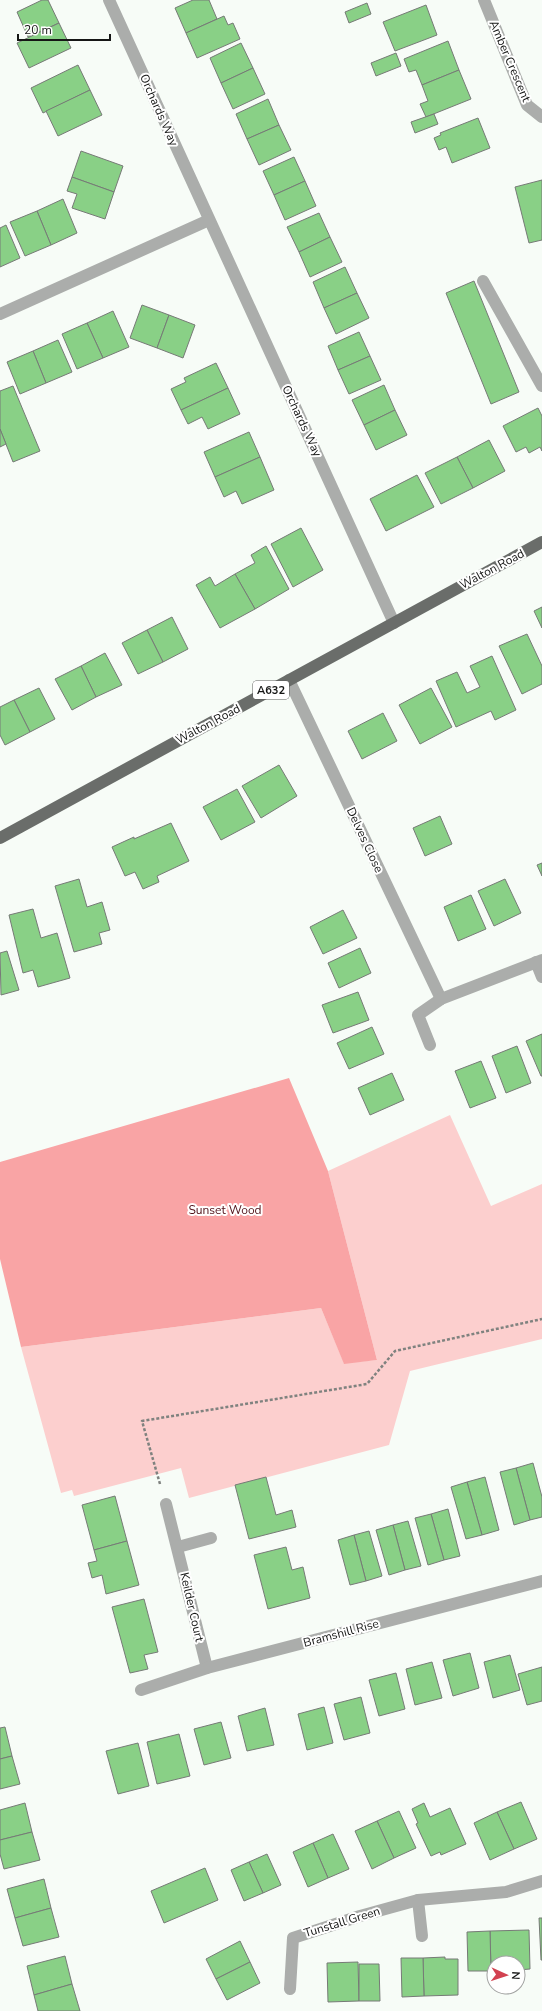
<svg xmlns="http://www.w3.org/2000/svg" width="542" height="2011" font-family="'Nunito Sans',sans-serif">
	<rect width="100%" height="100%" fill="#f7fcf7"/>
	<!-- green -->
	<path fill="#fccfce" d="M450 1115 491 1206 542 1184V1339L410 1371 389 1445 189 1498 181 1468 74 1496 72 1490 61 1493 21 1347 321 1308 344 1363 377 1360 328 1171Z"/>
	<!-- forest -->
	<path fill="#f9a4a5" d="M289 1078 328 1171 377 1360 344 1364 321 1308 21 1347 0 1259V1162Z"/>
	<!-- building -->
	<g fill="#89d086" stroke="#767a76">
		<path d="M42 0H48L59 23 28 37 17 12Z"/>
		<path d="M193 0H209L217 19 186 33 175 8Z"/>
		<path d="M367 3 371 14 349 23 345 12Z"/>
		<path d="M426 5 437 35 395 51 383 22Z"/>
		<path d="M224 16 228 25 233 23 240 39 197 58 186 33Z"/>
		<path d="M59 23 71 48 29 68 17 43Z"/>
		<path d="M448 41 459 70 422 85 416 70 409 72 404 59Z"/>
		<path d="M241 43 253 68 221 83 210 58Z"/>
		<path d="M396 53 401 66 376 76 371 63Z"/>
		<path d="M78 65 90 90 43 113 31 88Z"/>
		<path d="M253 68 265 94 233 109 221 83Z"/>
		<path d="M459 70 471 99 426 117 420 104 428 101 422 85Z"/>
		<path d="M90 90 102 115 58 136 46 111Z"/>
		<path d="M268 99 279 125 247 139 236 114Z"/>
		<path d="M434 114 438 124 415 133 411 122Z"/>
		<path d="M478 118 490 148 452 163 446 147 439 150 434 138 441 135 440 133Z"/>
		<path d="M279 125 291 150 259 165 247 139Z"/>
		<path d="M81 151 123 166 114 192 72 177Z"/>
		<path d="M294 157 305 181 274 195 263 171Z"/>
		<path d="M72 177 114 192 105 219 72 208 77 194 67 191Z"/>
		<path d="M542 180V240L529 243 515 187Z"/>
		<path d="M305 181 316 206 285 220 274 195Z"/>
		<path d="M63 199 77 233 51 245 37 211Z"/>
		<path d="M37 211 51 245 25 256 10 222Z"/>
		<path d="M319 213 330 237 299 252 287 227Z"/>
		<path d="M6 225 20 258 0 267V228Z"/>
		<path d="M330 237 342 262 310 277 299 252Z"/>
		<path d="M345 267 357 293 324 308 313 282Z"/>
		<path d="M474 281 519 392 491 404 446 293Z"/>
		<path d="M357 293 369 318 336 334 324 308Z"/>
		<path d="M142 305 169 315 157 348 130 338Z"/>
		<path d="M113 311 129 347 103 358 87 323Z"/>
		<path d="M169 315 195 325 183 358 157 348Z"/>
		<path d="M87 323 103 358 77 369 62 334Z"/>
		<path d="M359 332 370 356 338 370 328 346Z"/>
		<path d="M58 340 72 372 46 383 33 351Z"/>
		<path d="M33 351 46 383 20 394 7 362Z"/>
		<path d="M370 356 381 380 349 394 338 370Z"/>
		<path d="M216 363 228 388 181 410 171 389 186 382 184 378Z"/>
		<path d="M384 385 395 410 364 425 352 400Z"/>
		<path d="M13 386 40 451 13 462 0 429V391Z"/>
		<path d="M228 388 240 414 208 429 202 417 188 424 181 410Z"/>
		<path d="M538 408 542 416V451L540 447 529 453 526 447 516 452 503 426Z"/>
		<path d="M395 410 407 435 376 450 364 425Z"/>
		<path d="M0 429 6 444 0 447Z"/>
		<path d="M249 432 260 457 215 477 204 452Z"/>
		<path d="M489 440 505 471 473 488 457 457Z"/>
		<path d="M260 457 274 490 242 504 236 491 224 497 215 477Z"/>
		<path d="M457 457 473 488 441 504 425 473Z"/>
		<path d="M417 475 434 507 386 531 370 499Z"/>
		<path d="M301 528 323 570 293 587 271 544Z"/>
		<path d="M266 546 289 589 255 609 235 574 255 563 251 555Z"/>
		<path d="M235 574 255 609 220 628 196 585 210 577 215 586Z"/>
		<path d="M542 607V628L534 611Z"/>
		<path d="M172 617 188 649 163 662 147 630Z"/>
		<path d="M147 630 163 662 138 674 122 643Z"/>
		<path d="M527 634 542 666V684L522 694 499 646Z"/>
		<path d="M105 653 122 685 96 697 81 666Z"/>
		<path d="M492 656 516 710 495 720 491 711 456 727 436 681 457 672 467 693 480 687 470 666Z"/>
		<path d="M81 666 96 697 72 710 55 679Z"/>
		<path d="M39 688 55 719 30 732 14 700Z"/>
		<path d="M431 688 452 727 420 744 399 705Z"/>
		<path d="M14 700 30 732 5 745 0 735V707Z"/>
		<path d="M383 713 397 741 362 759 348 731Z"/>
		<path d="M279 765 297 796 261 818 242 786Z"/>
		<path d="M237 789 255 822 221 840 203 807Z"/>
		<path d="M440 816 452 844 425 856 413 828Z"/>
		<path d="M171 823 189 861 157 876 159 882 143 889 135 872 125 876 112 847 134 837V839Z"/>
		<path d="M542 863V876L537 865Z"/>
		<path d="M79 879 87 907 102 902 110 930 99 933 102 944 74 952 55 886Z"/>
		<path d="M505 879 521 913 494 926 478 891Z"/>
		<path d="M471 895 486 929 458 941 444 907Z"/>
		<path d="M33 909 41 938 57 933 70 978 38 987 33 970 23 973 9 915Z"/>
		<path d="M343 910 357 938 323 954 310 927Z"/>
		<path d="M360 948 371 973 339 988 328 963Z"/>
		<path d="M7 951 19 990 1 995 0 953Z"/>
		<path d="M358 992 369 1020 333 1033 322 1005Z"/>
		<path d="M372 1027 384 1054 349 1069 337 1043Z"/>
		<path d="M542 1034V1076H541L526 1041Z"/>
		<path d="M517 1046 531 1083 506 1093 492 1056Z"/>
		<path d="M481 1061 496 1098 470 1108 455 1071Z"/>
		<path d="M392 1073 404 1100 370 1115 358 1088Z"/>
		<path d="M533 1463 542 1497V1517L530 1520 516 1468Z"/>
		<path d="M516 1468 530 1520 514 1525 500 1472Z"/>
		<path d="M266 1477 276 1515 292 1510 296 1527 249 1539 235 1485Z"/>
		<path d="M485 1477 499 1530 482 1535 467 1482Z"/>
		<path d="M467 1482 482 1535 466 1539 451 1487Z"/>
		<path d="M115 1496 127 1541 94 1550 82 1505Z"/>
		<path d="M448 1509 460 1556 444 1560 431 1514Z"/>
		<path d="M431 1514 444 1560 428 1565 415 1518Z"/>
		<path d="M408 1521 421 1566 405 1570 393 1525Z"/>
		<path d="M393 1525 405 1570 389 1575 376 1530Z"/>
		<path d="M369 1531 382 1576 366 1581 354 1535Z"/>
		<path d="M354 1535 366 1581 350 1585 338 1540Z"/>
		<path d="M127 1541 139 1585 106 1594 102 1575 92 1578 88 1563 97 1561 94 1550Z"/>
		<path d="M286 1547 292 1570 303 1567 310 1598 268 1609 254 1555Z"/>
		<path d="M144 1599 158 1652 144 1655 148 1669 130 1673 112 1607Z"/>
		<path d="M470 1653 479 1688 453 1696 443 1660Z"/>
		<path d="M510 1655 520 1690 493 1698 484 1662Z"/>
		<path d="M432 1662 442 1698 415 1705 406 1669Z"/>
		<path d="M542 1667V1701L527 1705 518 1674Z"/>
		<path d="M396 1673 405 1709 379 1716 369 1680Z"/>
		<path d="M361 1697 370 1733 344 1740 334 1704Z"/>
		<path d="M324 1707 333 1743 307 1750 298 1714Z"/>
		<path d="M265 1708 274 1745 247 1751 238 1716Z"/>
		<path d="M221 1722 231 1758 204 1765 194 1729Z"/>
		<path d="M5 1727 12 1756 0 1759V1728Z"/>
		<path d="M179 1734 190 1776 157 1784 147 1742Z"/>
		<path d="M138 1743 149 1786 118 1794 106 1751Z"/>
		<path d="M12 1756 20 1784 0 1789V1759Z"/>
		<path d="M521 1802 537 1839 514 1849 497 1812Z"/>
		<path d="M25 1803 32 1832 0 1840V1810Z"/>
		<path d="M424 1803 430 1817 450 1808 466 1844 441 1855 440 1852 431 1856 416 1824 418 1823 412 1809Z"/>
		<path d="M399 1811 416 1848 394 1858 377 1821Z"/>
		<path d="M497 1812 514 1849 490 1860 474 1823Z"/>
		<path d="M377 1821 394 1858 372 1869 355 1831Z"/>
		<path d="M32 1832 40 1860 4 1869 0 1854V1840Z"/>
		<path d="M333 1834 349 1869 328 1878 313 1843Z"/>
		<path d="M313 1843 328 1878 308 1887 293 1852Z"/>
		<path d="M267 1854 281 1885 263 1893 249 1862Z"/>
		<path d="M249 1862 263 1893 244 1901 231 1870Z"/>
		<path d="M205 1868 218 1900 164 1923 151 1891Z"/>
		<path d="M44 1879 51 1908 15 1918 7 1889Z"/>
		<path d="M51 1908 59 1937 23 1946 15 1918Z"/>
		<path d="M539 1918H542V1960H541Z"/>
		<path d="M529 1930 530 1969 518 1970V1963H494V1971H491L490 1931Z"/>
		<path d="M490 1931 491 1971H468L467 1932Z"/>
		<path d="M240 1941 250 1962 216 1979 206 1959Z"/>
		<path d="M65 1956 72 1984 34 1995 27 1966Z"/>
		<path d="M445 1957V1959H458V1995L424 1996 423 1958Z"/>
		<path d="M401 1958H423L424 1996 402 1997Z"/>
		<path d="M250 1962 260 1983 227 2000 216 1979Z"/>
		<path d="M358 1962 359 2001 328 2002 327 1963Z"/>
		<path d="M359 1964H379L380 2001H359Z"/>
		<path d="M72 1984 80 2011H38L34 1995Z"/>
	</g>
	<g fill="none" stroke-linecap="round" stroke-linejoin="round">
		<!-- path -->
		<path stroke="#7f827f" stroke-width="2.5" stroke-dasharray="3 2" stroke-linecap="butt" d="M160 1484 142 1421 367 1384 395 1351 542 1319"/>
		<!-- lane -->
		<path stroke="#abadab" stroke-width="12" d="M483 281 542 386"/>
		<!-- street -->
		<g stroke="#abadab" stroke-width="12">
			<path d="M109 0 394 623"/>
			<path d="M484 0 527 105 542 117"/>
			<path d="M0 314 209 220"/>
			<path d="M289 680 441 999"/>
			<path d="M536 962 542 977"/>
			<path d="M430 1045 418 1015 441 999 542 960"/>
			<path d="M166 1504 207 1668"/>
			<path d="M178 1547 211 1538"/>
			<path d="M141 1690 207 1668 542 1581"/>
			<path d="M418 1900 422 1936"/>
			<path d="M290 1989 293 1938 360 1916 418 1900 506 1892 542 1881"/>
		</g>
		<!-- primary -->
		<path stroke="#6a6d6a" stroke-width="12" d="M0 838 542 542"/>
	</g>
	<g text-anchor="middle" stroke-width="4" stroke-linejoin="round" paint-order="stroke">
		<!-- shield labels -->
		<rect fill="#fff" stroke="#5b5c5b" stroke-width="1" x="253" y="681" width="36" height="18" rx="3"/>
		<g font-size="11" font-weight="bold" fill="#151615">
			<text x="271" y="694">A632</text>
		</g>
		<!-- street labels -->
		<g font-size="12" fill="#151615" stroke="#fff">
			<text transform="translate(510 61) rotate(67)" y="4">Amber Crescent</text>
			<text transform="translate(159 110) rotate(66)" y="4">Orchards Way</text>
			<text transform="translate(302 421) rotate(65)" y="4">Orchards Way</text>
			<text transform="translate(492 569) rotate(-28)" y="4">Walton Road</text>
			<text transform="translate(208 724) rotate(-28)" y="4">Walton Road</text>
			<text transform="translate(365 840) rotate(65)" y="4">Delves Close</text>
			<text transform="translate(192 1607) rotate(77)" y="4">Keilder Court</text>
			<text transform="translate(341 1633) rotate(-15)" y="4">Bramshill Rise</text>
			<text transform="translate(342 1922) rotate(-17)" y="4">Tunstall Green</text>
		</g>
		<!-- park labels -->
		<g font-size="12" fill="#511219" stroke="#fff">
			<text x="225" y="1214">Sunset Wood</text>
		</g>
	</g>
	<!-- north arrow -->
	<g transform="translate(506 1975) rotate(93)"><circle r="19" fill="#ffffff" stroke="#a1a2a1"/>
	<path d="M0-3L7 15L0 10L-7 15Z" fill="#d24251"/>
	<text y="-6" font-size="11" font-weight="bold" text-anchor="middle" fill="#151615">N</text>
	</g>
	<!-- scale -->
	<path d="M18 34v6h92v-6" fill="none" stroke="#151615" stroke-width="2"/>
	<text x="24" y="34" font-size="12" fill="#151615" stroke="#ffffff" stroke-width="3" paint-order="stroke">20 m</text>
</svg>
